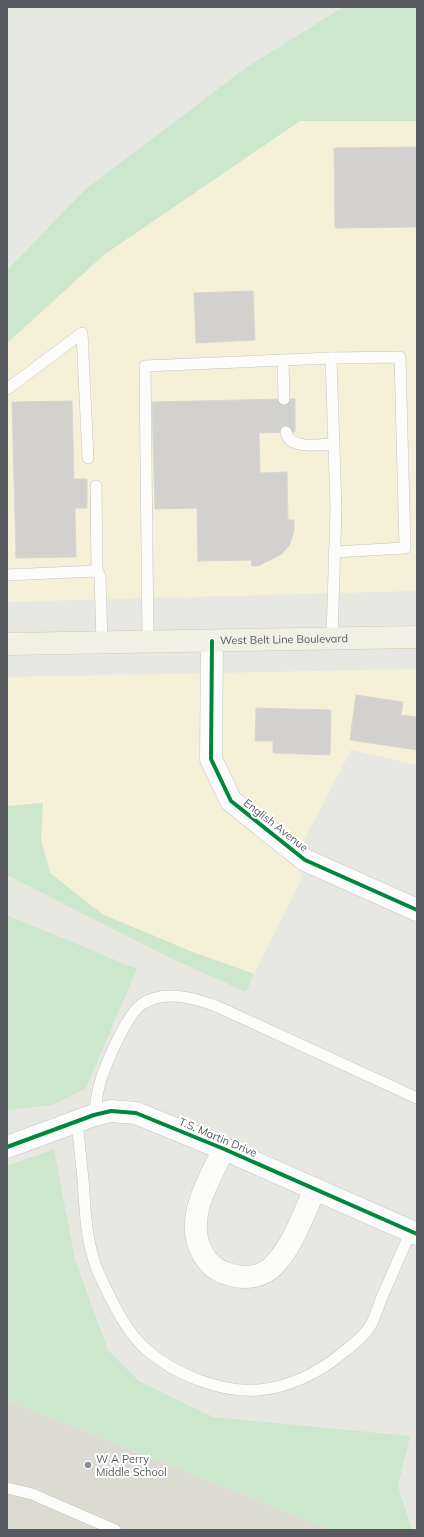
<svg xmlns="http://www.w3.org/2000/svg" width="424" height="1537" font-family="Mulish,sans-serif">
	<rect width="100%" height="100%" fill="#e8e8e2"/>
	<!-- commercial -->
	<g fill="#f5f0d8">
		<path d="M300 121H417V591L7 602V343L105 254Z"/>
		<path d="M417 669V765L351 750 304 841 301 880 254 974 190 951 102 914 50 873 41 840 42 826 7 824V677Z"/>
	</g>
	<!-- education -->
	<path fill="#dbdbd1" d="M7 1400 332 1530H7Z"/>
	<!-- green -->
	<g fill="#cde7cc">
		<path d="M343 7H417V121H300L105 254 7 343V270L86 189 244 69Z"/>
		<path d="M43 803 41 840 50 873 102 914 190 951 254 974 246 992 164 955 7 875V806Z"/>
		<path d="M7 915 137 969 86 1088 52 1105 7 1110Z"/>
		<path d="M54 1149 75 1260 108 1350 139 1381 213 1417 410 1436 398 1486 412 1530H332L7 1400V1166Z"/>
	</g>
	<!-- building -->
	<g fill="#d2d1cd" stroke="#d8d6d1">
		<path d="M417 147V227L335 228 334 148Z"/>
		<path d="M253 291 255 340 196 343 194 293Z"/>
		<path d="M284 399H295V432L259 433 260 473 287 472 288 520H294V531L290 544 282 554 258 566H252L251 560 198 561 197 508 155 509 152 402Z"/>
		<path d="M72 401 74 479H87V508H75L76 557 16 558 12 402Z"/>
		<path d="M356 695 403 702 401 715 417 717V750L350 740Z"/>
		<path d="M256 708 331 710 330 755 273 753V741H255Z"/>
	</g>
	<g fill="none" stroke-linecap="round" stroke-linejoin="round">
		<defs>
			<g id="service">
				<path d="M331 358 400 357 405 548 334 552"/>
				<path d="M283 360 284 399"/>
				<path d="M7 389 82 333 88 458"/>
				<path d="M286 432C290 451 320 444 334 444"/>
				<path d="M96 486 97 571"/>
				<path d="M7 575 97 571 100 576 102 642"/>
				<path d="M148 642 145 366 331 358 336 508 332 638"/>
				<path d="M94 1115C96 1107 96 1099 98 1091 102 1071 126 1015 142 1004 164 989 194 998 216 1006L417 1098"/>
				<path d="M77 1122C79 1141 81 1160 83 1179 85 1210 86 1245 99 1274 111 1299 125 1331 147 1350 174 1374 221 1393 258 1390 287 1388 318 1373 340 1355 350 1347 362 1338 369 1328 375 1319 378 1307 382 1297 392 1275 401 1253 411 1231"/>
				<path d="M7 1488 32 1494 115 1530"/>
			</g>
			<g id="minor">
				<path d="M212 641 211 759 231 801 305 860 417 910"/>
				<path d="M7 1147 94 1115 111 1111 136 1113 224 1149 417 1234"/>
				<path d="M224 1149C209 1180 183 1220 203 1254 209 1265 218 1272 231 1275 246 1279 262 1277 273 1266 292 1248 304 1213 315 1189"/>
			</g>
			<g id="primary">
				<path id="s1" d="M7 644 417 637"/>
			</g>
		</defs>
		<!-- service casing -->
		<use href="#service" stroke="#c4c6c4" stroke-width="12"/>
		<!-- minor casing -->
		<use href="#minor" stroke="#c4c6c4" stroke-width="23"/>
		<!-- primary casing -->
		<use href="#primary" stroke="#d3cbad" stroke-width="23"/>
		<!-- service -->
		<use href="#service" stroke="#fcfcfb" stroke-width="11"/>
		<!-- minor -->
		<use href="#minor" stroke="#fcfcfb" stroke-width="22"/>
		<!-- primary -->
		<use href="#primary" stroke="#f1f0e5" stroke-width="22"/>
		<!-- rail -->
		<path stroke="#e2e2e1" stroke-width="3" stroke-dasharray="1 5" stroke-linecap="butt" d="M7 228 28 208 157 108 307 7"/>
		<defs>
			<g id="cycleway">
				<path d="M212 641 211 759 231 801 305 860 417 910"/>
				<path d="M7 1147 94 1115 111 1111 136 1113 224 1149 417 1234"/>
			</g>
		</defs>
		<!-- cycleway casing -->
		<use href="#cycleway" stroke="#fff" stroke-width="6"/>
		<!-- cycleway -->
		<use href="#cycleway" stroke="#00873e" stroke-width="4"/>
	</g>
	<!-- markers -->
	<circle fill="#8a8c8e" stroke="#fff" stroke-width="1.5" cx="88" cy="1465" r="4"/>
	<g text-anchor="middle" stroke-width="4" stroke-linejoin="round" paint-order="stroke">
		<!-- street labels -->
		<g font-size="11" fill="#575b61" stroke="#fff">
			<text dy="4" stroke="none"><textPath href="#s1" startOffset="277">West Belt Line Boulevard</textPath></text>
			<text transform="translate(276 825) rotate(38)" y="4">English Avenue</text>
			<text transform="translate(218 1137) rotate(23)" y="4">T.S. Martin Drive</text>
		</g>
		<!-- poi labels -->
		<g font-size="11" fill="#575b61" stroke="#fff" text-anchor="start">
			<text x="96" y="1463">W A Perry<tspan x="96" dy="13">Middle School</tspan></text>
		</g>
	</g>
	<!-- border -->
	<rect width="424" height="1537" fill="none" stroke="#575b61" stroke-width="16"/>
</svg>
